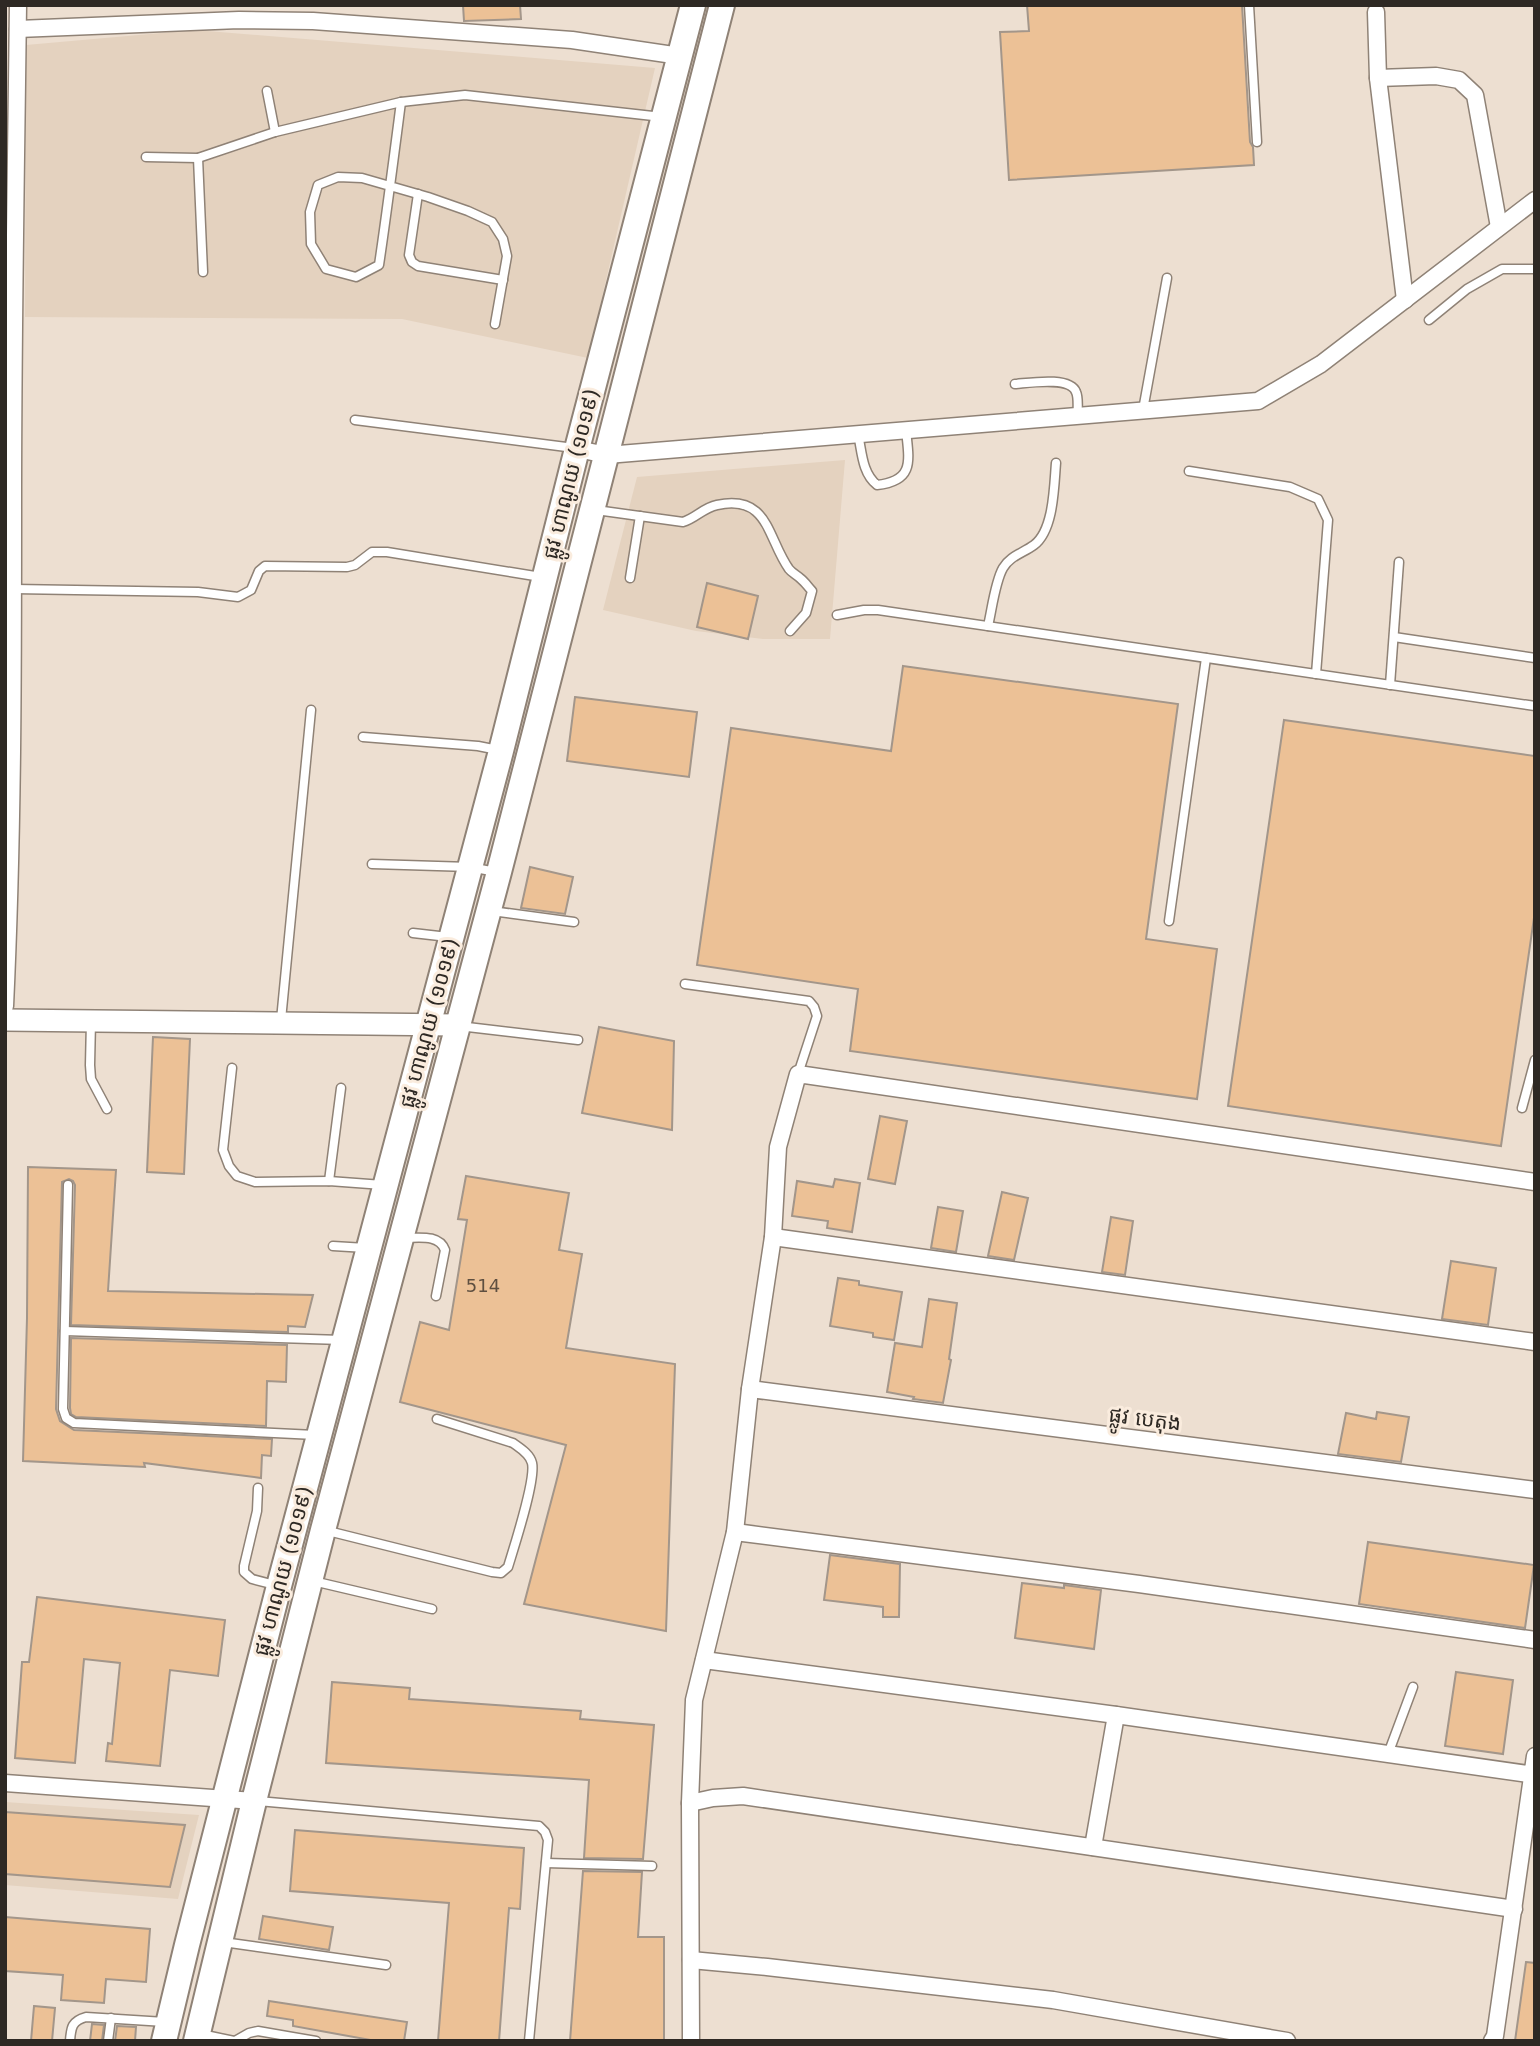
<svg xmlns="http://www.w3.org/2000/svg" width="1540" height="2046" font-family="'DejaVu Sans','Noto Sans Khmer',sans-serif">
	<rect width="100%" height="100%" fill="#eddfd1"/>
	<!-- built -->
	<g fill="#e4d2bf">
		<path d="M195 30 655 68 588 358 402 319 25 317 26 45Z"/>
		<path d="M845 460 830 639H763L696 631 603 610 637 477Z"/>
		<path d="M5 1802 199 1815 178 1899 5 1885Z"/>
	</g>
	<!-- building -->
	<g fill="#ecc196" stroke="#a3968a" stroke-width="2">
		<path d="M463 5H520L521 19 464 21Z"/>
		<path d="M1027 5H1242L1250 142 1253 147 1254 165 1009 180 1000 32 1029 31Z"/>
		<path d="M707 583 758 596 748 639 697 627Z"/>
		<path d="M903 666 1178 704 1146 939 1217 949 1197 1099 850 1051 858 989 697 965 731 728 891 751Z"/>
		<path d="M575 697 697 712 689 777 567 761Z"/>
		<path d="M1284 720 1535 756V911L1501 1146 1228 1106Z"/>
		<path d="M530 867 573 877 565 914 521 908Z"/>
		<path d="M599 1027 674 1041 672 1130 582 1113Z"/>
		<path d="M153 1037 190 1039 184 1174 147 1172Z"/>
		<path d="M880 1116 907 1121 895 1184 868 1179Z"/>
		<path d="M28 1167 116 1170 108 1291 313 1295 305 1327 288 1326V1332L71 1325 75 1185 73 1181 69 1179 62 1182 56 1409 60 1421 74 1430 272 1439 271 1456 262 1455 261 1478 144 1463 145 1467 23 1461 27 1318Z"/>
		<path d="M466 1176 569 1193 559 1250 582 1254 566 1348 675 1364 666 1631 524 1604 566 1445 400 1402 420 1322 449 1330 467 1220 458 1219Z"/>
		<path d="M835 1179 860 1183 852 1232 827 1228 828 1221 792 1216 797 1181 833 1187Z"/>
		<path d="M1002 1192 1028 1198 1014 1260 988 1256Z"/>
		<path d="M938 1207 963 1211 956 1252 931 1248Z"/>
		<path d="M1111 1217 1133 1221 1125 1275 1102 1272Z"/>
		<path d="M1451 1261 1496 1268 1488 1325 1442 1319Z"/>
		<path d="M838 1278 859 1281V1285L902 1292 894 1340 873 1337V1333L830 1326Z"/>
		<path d="M929 1299 957 1303 949 1359 951 1360 943 1403 913 1399 914 1397 887 1392 895 1343 922 1347Z"/>
		<path d="M71 1338 287 1345 286 1382 267 1381 266 1426 76 1417 71 1414 70 1408Z"/>
		<path d="M1377 1412 1409 1417 1401 1462 1338 1454 1346 1413 1376 1419Z"/>
		<path d="M1368 1542 1534 1565 1525 1628 1359 1604Z"/>
		<path d="M830 1555 900 1564 899 1617H883V1607L824 1600Z"/>
		<path d="M1022 1583 1064 1588V1585L1101 1590 1094 1649 1015 1638Z"/>
		<path d="M37 1597 225 1620 218 1676 170 1670 160 1766 106 1761 108 1743 112 1744 120 1663 84 1659 75 1763 15 1758 22 1662H29Z"/>
		<path d="M1456 1672 1513 1680 1503 1754 1445 1746Z"/>
		<path d="M332 1682 410 1688 409 1699 581 1711 580 1719 654 1725 643 1859 584 1858 589 1780 326 1763Z"/>
		<path d="M5 1812 185 1825 170 1887 5 1874Z"/>
		<path d="M295 1830 524 1848 520 1909 509 1908 499 2041H438L449 1903 290 1891Z"/>
		<path d="M583 1871 642 1872 638 1937H664V2041H570Z"/>
		<path d="M263 1916 333 1927 329 1950 259 1939Z"/>
		<path d="M5 1917 150 1929 146 1982 106 1979 104 2003 61 2000 63 1975 5 1971Z"/>
		<path d="M1526 1962 1535 1963V2041H1515Z"/>
		<path d="M269 2001 407 2022 404 2041H376L293 2026V2020L267 2016Z"/>
		<path d="M34 2006 55 2008 52 2041H31Z"/>
		<path d="M92 2024 104 2025 102 2041H90Z"/>
		<path d="M117 2026 136 2027 135 2041H115Z"/>
	</g>
	<g fill="none" stroke-linecap="round" stroke-linejoin="round">
		<defs>
			<g id="lane">
				<path d="M1249 5 1257 142"/>
				<path d="M267 91 275 132"/>
				<path d="M401 102C394 156 387 211 379 265L356 277 326 269 311 244 310 212 318 185 338 177 362 178 428 197 468 211 492 222 503 239 507 256 495 324"/>
				<path d="M146 157 198 158 275 132 401 102 465 95 662 117"/>
				<path d="M198 158 203 272"/>
				<path d="M418 194 409 255 412 262 418 266 503 280"/>
				<path d="M1429 320 1467 289 1502 269H1535"/>
				<path d="M1015 384C1029 383 1070 376 1076 392 1079 398 1077 409 1078 416"/>
				<path d="M1143 410 1167 278"/>
				<path d="M355 420 574 448"/>
				<path d="M858 434C862 452 862 473 877 485 915 481 909 460 906 430"/>
				<path d="M1189 471 1290 487 1318 499 1328 520 1316 674"/>
				<path d="M596 510 683 522C696 518 703 508 717 505 769 494 767 538 789 569 792 573 797 575 801 579 805 582 808 587 812 591L806 613 790 631"/>
				<path d="M630 578 640 516"/>
				<path d="M14 589 198 592 238 597 251 590 259 571 265 566 347 567 355 565 372 552H387L541 577"/>
				<path d="M837 615 864 610H878L1535 706"/>
				<path d="M988 626C992 609 995 582 1003 568 1010 556 1023 553 1034 545 1054 530 1054 486 1056 463"/>
				<path d="M1394 637 1535 658"/>
				<path d="M1390 685 1399 562"/>
				<path d="M363 737 478 746 498 750"/>
				<path d="M372 864 470 867 496 872"/>
				<path d="M492 911 574 922"/>
				<path d="M1169 921 1206 658"/>
				<path d="M413 933 448 937"/>
				<path d="M685 984 809 1001 814 1007 817 1016 798 1074"/>
				<path d="M281 1020 311 710"/>
				<path d="M91 1021 90 1065 91 1079 107 1109"/>
				<path d="M459 1026 578 1040"/>
				<path d="M232 1068 223 1150 229 1166 237 1176 255 1182 329 1181 383 1185"/>
				<path d="M1522 1108 1535 1060"/>
				<path d="M329 1181 341 1088"/>
				<path d="M68 1185 63 1409 66 1418 74 1423 315 1435"/>
				<path d="M404 1238C419 1238 439 1234 445 1250L436 1296"/>
				<path d="M333 1246 366 1248"/>
				<path d="M65 1331 342 1340"/>
				<path d="M258 1488 257 1511 244 1566V1572L252 1579 275 1585"/>
				<path d="M324 1530 492 1572 501 1573 508 1567C514 1547 536 1480 532 1463 530 1454 520 1448 513 1443L437 1419"/>
				<path d="M313 1581 432 1609"/>
				<path d="M1388 1754 1413 1687"/>
				<path d="M258 1801 539 1826 545 1832 548 1840 529 2041"/>
				<path d="M546 1863 652 1866"/>
				<path d="M223 1942 386 1965"/>
				<path d="M201 2034 234 2041"/>
				<path d="M70 2041C71 2027 72 2021 86 2017L165 2022"/>
				<path d="M108 2041 111 2018"/>
				<path d="M235 2041 249 2033 258 2031 316 2041"/>
			</g>
			<g id="street">
				<path d="M1376 12 1378 78 1405 300"/>
				<path d="M18 29 239 20 313 21 572 40 680 56"/>
				<path d="M1378 78 1436 76 1459 80 1475 95 1499 227"/>
				<path d="M577 449 607 455 1258 401 1321 364 1535 200"/>
				<path d="M5 1006C13 836 13 667 13 498 13 334 16 169 18 5"/>
				<path d="M773 1237 1535 1342"/>
				<path d="M750 1389 1535 1490"/>
				<path d="M735 1532 1139 1584 1535 1640"/>
				<path d="M704 1660 1116 1715 1535 1775"/>
				<path d="M5 1783 254 1801"/>
				<path d="M690 1803 713 1798 743 1796 1514 1909"/>
				<path d="M1093 1847 1116 1715"/>
				<path d="M691 1960 767 1967 1053 2000 1287 2041"/>
				<path d="M691 2041 690 1803 694 1700 735 1532 750 1389 773 1237 778 1147 798 1074 1535 1182"/>
				<path d="M1492 2041 1495 2036 1535 1756"/>
			</g>
			<path id="secondary" d="M5 1020 457 1025"/>
			<g id="primary">
				<path d="M164 2041 187 1945 279 1586 501 751 577 449 693 5"/>
				<path d="M196 2041 254 1801 323 1530 499 872 722 5"/>
			</g>
		</defs>
		<!-- lane casing -->
		<use href="#lane" stroke="#8f8276" stroke-width="11"/>
		<!-- street casing -->
		<use href="#street" stroke="#8f8276" stroke-width="19"/>
		<!-- secondary casing -->
		<use href="#secondary" stroke="#8f8276" stroke-width="24"/>
		<!-- primary casing -->
		<use href="#primary" stroke="#8f8276" stroke-width="28"/>
		<!-- lane -->
		<use href="#lane" stroke="#fff" stroke-width="8"/>
		<!-- street -->
		<use href="#street" stroke="#fff" stroke-width="16"/>
		<!-- secondary -->
		<use href="#secondary" stroke="#fff" stroke-width="21"/>
		<!-- primary -->
		<use href="#primary" stroke="#fff" stroke-width="24"/>
	</g>
	<g text-anchor="middle" stroke-width="6" stroke-linejoin="round" paint-order="stroke">
		<!-- number labels -->
		<g font-size="18" fill="#5e4f40">
			<text x="483" y="1292">514</text>
		</g>
		<!-- street labels -->
		<g font-size="21" fill="#2e2924" stroke="#faecde">
			<text transform="translate(571 474) rotate(-76)" y="7">ផ្លូវ ហាណូយ (១០១៩)</text>
			<text transform="translate(429 1023) rotate(-75)" y="7">ផ្លូវ ហាណូយ (១០១៩)</text>
			<text transform="translate(1145 1419) rotate(7)" y="7">ផ្លូវ បេតុង</text>
			<text transform="translate(283 1571) rotate(-75)" y="7">ផ្លូវ ហាណូយ (១០១៩)</text>
		</g>
	</g>
	<!-- border -->
	<rect width="1540" height="2046" fill="none" stroke="#2e2924" stroke-width="14"/>
</svg>
